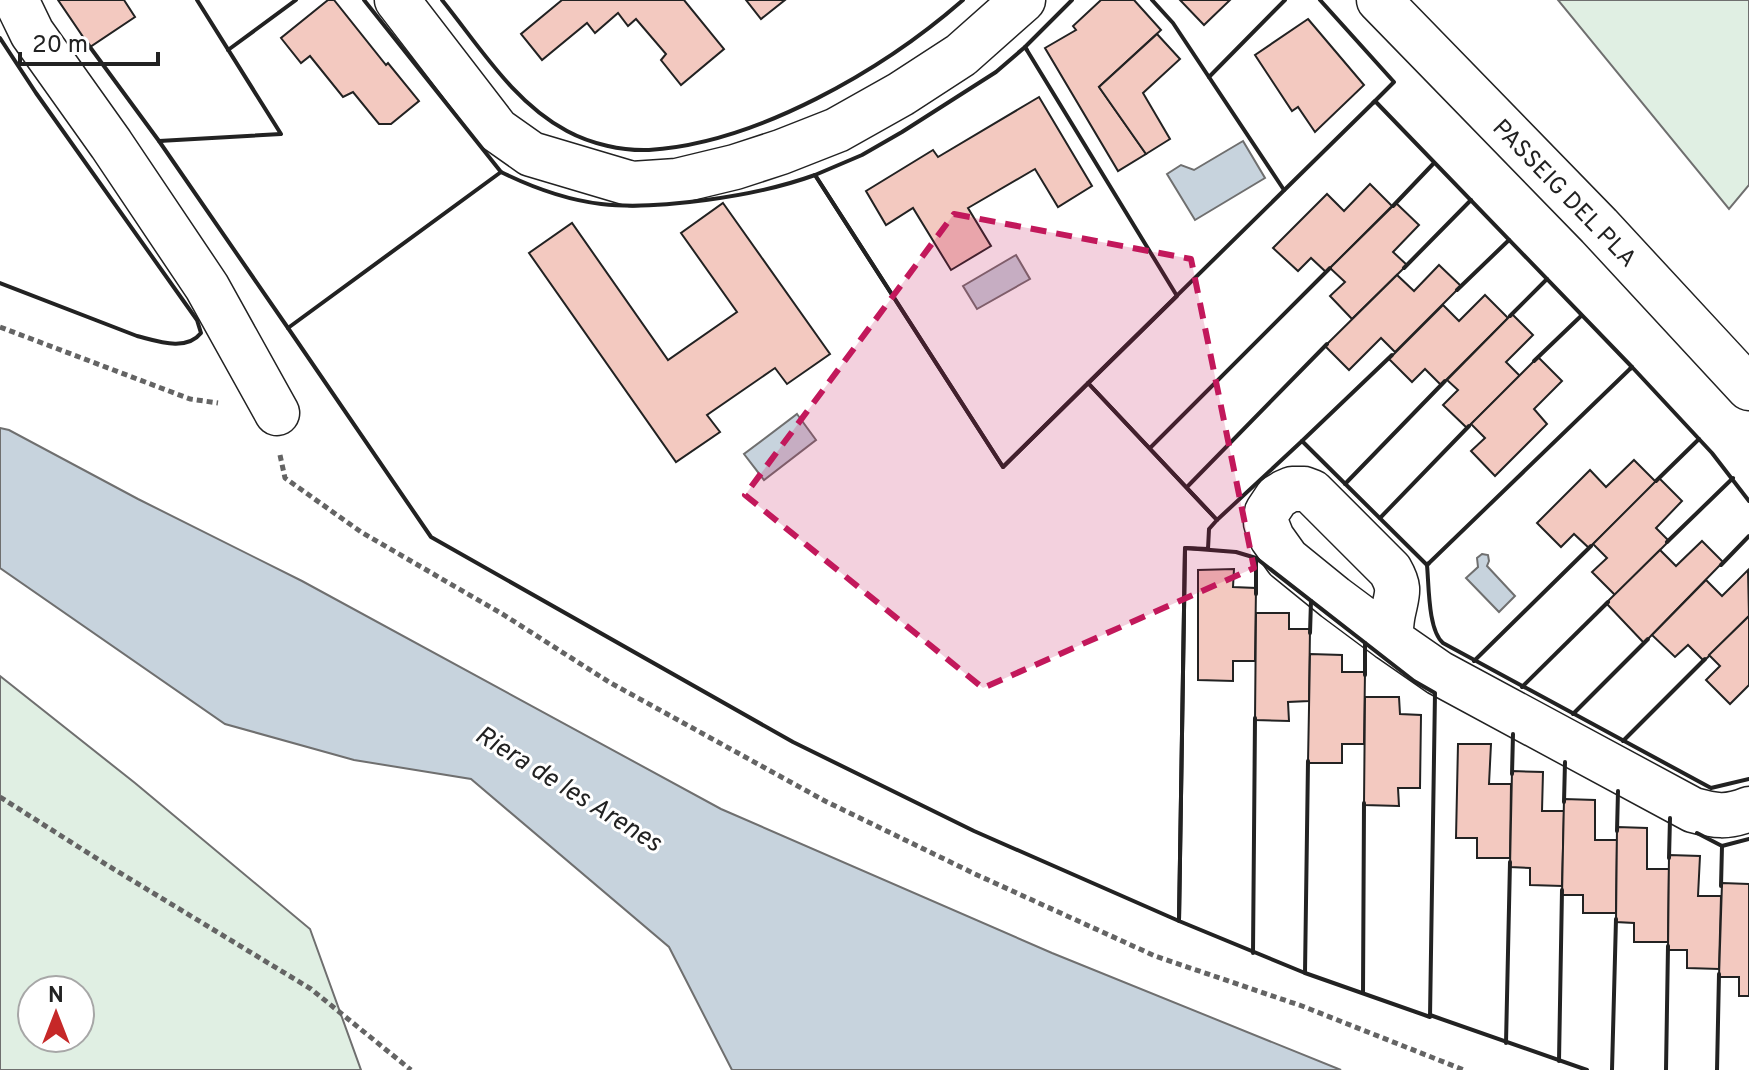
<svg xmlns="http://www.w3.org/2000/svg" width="1749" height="1070" font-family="Overpass,sans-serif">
	<rect width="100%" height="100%" fill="#fff"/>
	<!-- green -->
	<g fill="#e0efe3" stroke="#6f6f6f" stroke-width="2" fill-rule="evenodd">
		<path d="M1558 0H1749V185L1729 209Z"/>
		<path d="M0 676 135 783 310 929 361 1070H0ZM80 990V1038H32V990Z"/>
	</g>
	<!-- water -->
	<g fill="#c7d3dd" stroke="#6f6f6f" stroke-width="2">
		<path d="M1243 141 1265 178 1195 220 1167 174 1181 165 1194 170Z"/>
		<path d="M1016 255 1030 279 977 309 963 286Z"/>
		<path d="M797 414 816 440 764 480 744 454Z"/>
		<path d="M0 428 9 430 138 499 302 581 721 809 1052 953 1341 1070H732L669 947 471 779 354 760 225 724 0 568Z"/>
		<path d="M1482 554 1488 555 1489 561 1487 566 1515 596 1499 612 1466 578 1478 567 1477 558Z"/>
	</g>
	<!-- building -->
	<g fill="#f3c9c0" stroke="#222" stroke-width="2">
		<path d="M58 0H124L135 17 90 47Z"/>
		<path d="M328 0H334L386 65 388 63 419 101 391 124H379L353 92 343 97 310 56 301 63 281 38Z"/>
		<path d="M562 0H684L724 49 681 85 661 60 666 54 636 19 628 26 618 13 595 33 587 23 542 60 521 34Z"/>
		<path d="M746 0H785L761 19Z"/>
		<path d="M1101 0H1134L1161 30 1099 87 1146 154 1118 171 1045 48 1076 30 1073 26Z"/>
		<path d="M1180 0H1230L1204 25Z"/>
		<path d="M1308 19 1364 85 1315 132 1298 107 1292 111 1255 55Z"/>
		<path d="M1157 34 1180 59 1143 93 1170 139 1146 154 1099 87Z"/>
		<path d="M1039 97 1092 186 1058 207 1035 169 968 208 991 246 951 270 913 208 886 225 866 191 933 150 938 157Z"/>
		<path d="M1370 184 1392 206 1326 272 1311 258 1298 271 1273 248 1327 194 1344 211Z"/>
		<path d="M723 203 830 354 787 384 775 368 707 415 720 432 676 462 529 253 572 223 668 360 737 312 681 233Z"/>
		<path d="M1396 203 1419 225 1393 252 1407 265 1352 319 1330 296 1345 282 1330 268Z"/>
		<path d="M1439 265 1461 286 1395 352 1381 338 1349 370 1325 346 1397 275 1414 291Z"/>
		<path d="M1485 295 1508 318 1441 385 1425 369 1412 382 1389 359 1443 305 1459 321Z"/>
		<path d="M1512 314 1533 335 1506 362 1520 376 1467 428 1443 405 1458 390 1447 380Z"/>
		<path d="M1538 357 1562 381 1534 409 1547 424 1495 476 1471 451 1485 438 1471 424Z"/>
		<path d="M1634 460 1656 482 1589 548 1574 534 1561 547 1537 523 1590 470 1606 487Z"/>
		<path d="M1659 478 1682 501 1656 528 1669 541 1615 595 1592 572 1607 558 1593 544Z"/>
		<path d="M1702 541 1723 562 1644 643 1606 603 1660 550 1676 566Z"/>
		<path d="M1234 569 1233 587 1256 588 1255 661H1233V681L1198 680V570Z"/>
		<path d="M1748 570 1749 616 1704 661 1688 645 1675 657 1652 635 1706 580 1722 596Z"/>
		<path d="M1256 613H1289V629H1310L1309 701 1288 702 1289 721 1255 720Z"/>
		<path d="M1749 616V685L1730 704 1706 680 1720 666 1709 655Z"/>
		<path d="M1310 654 1342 655V672H1365L1364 744H1342V763H1308Z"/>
		<path d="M1365 697H1399L1400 714 1421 715 1420 788H1398L1399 806 1364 805Z"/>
		<path d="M1458 744H1491L1489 784H1511L1510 858H1477V838H1456Z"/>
		<path d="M1512 771 1543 772 1542 811H1564L1562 886 1530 885V868L1510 867Z"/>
		<path d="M1564 799 1595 800V840H1617L1616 913H1583V895H1562Z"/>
		<path d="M1617 827 1647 828V869H1669L1668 942H1634V923L1616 922Z"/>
		<path d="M1669 855 1700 856 1698 896H1721L1719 969 1687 968V950H1668Z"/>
		<path d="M1722 883 1749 884V996H1739V977H1719Z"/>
	</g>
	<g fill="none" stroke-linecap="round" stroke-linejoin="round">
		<defs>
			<g id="minor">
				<path d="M16 0 32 33 111 144 207 287 277 413"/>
				<path d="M397 0 497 130 531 154 632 184 677 181 735 167 781 152 837 130 901 94 961 55 1023 0"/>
				<path d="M1379 0 1599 226 1749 388"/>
				<path d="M1390 639C1391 631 1391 622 1393 613 1397 593 1401 589 1390 570L1312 492 1304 489H1292L1285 492 1277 497 1267 512 1266 523 1272 538 1287 559 1335 598 1390 639 1439 673 1693 810C1715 816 1727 818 1749 809"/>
			</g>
		</defs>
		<!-- minor casing -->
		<use href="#minor" stroke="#222" stroke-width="47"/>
		<!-- path -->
		<g stroke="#646464" stroke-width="5" stroke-dasharray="6 4" stroke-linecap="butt">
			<path d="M0 327 190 399 218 403"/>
			<path d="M280 455 285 478 361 532 504 615 609 682 825 801 975 874 1155 956 1302 1006 1464 1070"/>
			<path d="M0 797 107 865 311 989 411 1070"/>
		</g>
		<!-- minor -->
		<use href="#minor" stroke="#fff" stroke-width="44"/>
		<!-- wall -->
		<g stroke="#222" stroke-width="4">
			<path d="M197 0 281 134 159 141 288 328"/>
			<path d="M364 0 501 172"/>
			<path d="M442 0C480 47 513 102 567 131 591 144 622 151 649 150 757 143 883 70 963 0"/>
			<path d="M1152 0 1173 23 1284 190"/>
			<path d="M1320 0 1394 82 1373 103"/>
			<path d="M0 38 36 93 197 320 201 333C186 352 157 341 137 336L0 283"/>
			<path d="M87 43 159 141H162"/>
			<path d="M1025 47 1177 296 1003 467 815 175 862 155 902 132 996 72Z"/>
			<path d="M228 49V50L296 0"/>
			<path d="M1027 50 1025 47 1072 0"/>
			<path d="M1209 77 1285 0"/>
			<path d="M1375 101 1632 367 1427 565 1302 441 1217 520 1088 383Z"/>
			<path d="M501 172C576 209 625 211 706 200 744 195 779 188 815 175L1003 467 1088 383 1217 520 1209 529 1208 549 1185 548 1179 921 974 831 793 742 431 537 288 328Z"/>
			<path d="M1393 206 1434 163"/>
			<path d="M1404 268 1471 200"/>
			<path d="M1457 290 1509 240"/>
			<path d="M1510 316 1547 279"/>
			<path d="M1534 361 1581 316"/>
			<path d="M1630 369 1632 367 1712 453 1749 501"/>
			<path d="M1302 441 1392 355"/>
			<path d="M1150 448 1330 268"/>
			<path d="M1656 481 1699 439"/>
			<path d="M1345 484 1445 381"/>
			<path d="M1187 487 1327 344"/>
			<path d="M1380 518 1469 426"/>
			<path d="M1667 542 1733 478"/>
			<path d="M1185 548 1236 552 1256 558 1414 681 1435 693 1430 1017 1305 973 1179 921Z"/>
			<path d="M1256 558V594"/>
			<path d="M1429 563 1427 565C1429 586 1428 630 1443 643L1711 788 1749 779"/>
			<path d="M1721 565 1749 536"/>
			<path d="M1310 633 1311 601"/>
			<path d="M1365 643V675"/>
			<path d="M1474 661 1591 546"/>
			<path d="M1522 687 1608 602"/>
			<path d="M1573 714 1648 639"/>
			<path d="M1623 741 1705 659"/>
			<path d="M1512 774 1513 734"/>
			<path d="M1564 802 1565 762"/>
			<path d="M1617 831 1618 791"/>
			<path d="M1697 833 1722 846 1749 839"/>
			<path d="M1669 858 1670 818"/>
			<path d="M1721 886 1722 846"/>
			<path d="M1253 953 1255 718"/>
			<path d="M1305 973 1308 761"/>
			<path d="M1363 993 1364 803"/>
			<path d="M1430 1015 1587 1070"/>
			<path d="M1506 1043 1510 862"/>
			<path d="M1559 1061 1562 890"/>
			<path d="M1612 1070 1616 919"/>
			<path d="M1666 1070 1668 946"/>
			<path d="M1717 1070 1719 974"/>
		</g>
	</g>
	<!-- marked area -->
	<path fill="#c2185b" fill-opacity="0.2" stroke="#c2185b" stroke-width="6" stroke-dasharray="16 10" stroke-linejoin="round" d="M954 214 1191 259 1254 568 983 688 745 495Z"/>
	<g text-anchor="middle" stroke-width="6" stroke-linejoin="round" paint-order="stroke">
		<!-- street labels -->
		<g font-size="24" fill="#222" stroke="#fff">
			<text transform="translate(1565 193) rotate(46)" y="8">PASSEIG DEL PLA</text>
		</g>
		<!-- water labels -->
		<g font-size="26" font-style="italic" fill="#222" stroke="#fff">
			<text transform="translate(569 788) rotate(32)" y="9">Riera de les Arenes</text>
		</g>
	</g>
	<!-- north arrow -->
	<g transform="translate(56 1014)"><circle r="38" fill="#ffffff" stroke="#a7a7a7" stroke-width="2"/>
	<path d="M0-6L14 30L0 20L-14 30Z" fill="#c62828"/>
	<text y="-12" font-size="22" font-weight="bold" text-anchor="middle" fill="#222222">N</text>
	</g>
	<!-- scale -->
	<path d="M20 52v12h138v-12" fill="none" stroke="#222222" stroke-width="4"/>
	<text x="32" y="52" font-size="24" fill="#222222" stroke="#ffffff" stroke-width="6" paint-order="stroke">20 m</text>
</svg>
